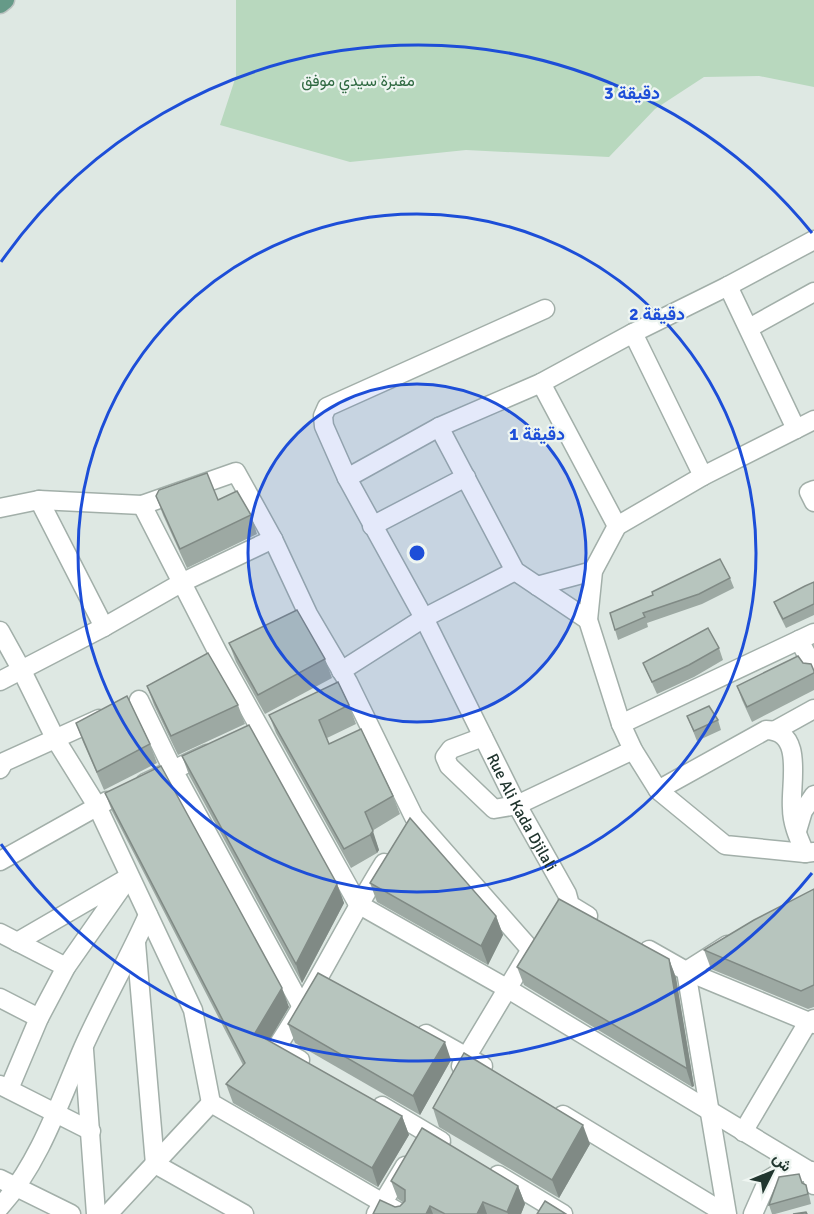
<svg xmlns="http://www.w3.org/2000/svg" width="814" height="1214" font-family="Signika,Vazirmatn,sans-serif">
	<rect width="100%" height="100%" fill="#dee8e3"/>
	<!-- green -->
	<path fill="#b8d8be" d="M236 0H814V87L759 76 704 77 655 109 609 157 466 150 350 162 220 125 236 76Z"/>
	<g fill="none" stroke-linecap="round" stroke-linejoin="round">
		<defs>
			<g id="minor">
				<path d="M728 286 796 429"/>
				<path id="s1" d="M545 309 327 407 323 416 324 426 347 478 424 618 517 805 567 894 570 905 588 916"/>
				<path d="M749 328 814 292"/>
				<path d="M633 333 703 476"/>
				<path d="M541 383 617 526"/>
				<path d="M814 420 703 476 617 526 593 571 588 620 621 724 633 750 658 790 725 845 805 853 814 852"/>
				<path d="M439 427 515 571 588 620"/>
				<path d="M347 478 439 427 541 383 633 333 728 286 814 240"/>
				<path d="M814 490 809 492 814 502"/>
				<path d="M39 500 104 627"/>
				<path d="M142 505 219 655 358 904 508 989 811 1172 814 1185"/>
				<path d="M0 508 39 500 142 505 236 472 273 539 308 614 348 682 414 817 531 950"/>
				<path d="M372 526 466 477"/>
				<path d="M537 586 593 571"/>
				<path d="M0 631 21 669 56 740 97 806 193 1010 211 1103 402 1214"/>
				<path d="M799 640 814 668"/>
				<path d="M341 671 424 618 515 571"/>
				<path d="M0 681 104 627 181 583 273 539"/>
				<path d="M139 700 173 770 302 1007"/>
				<path d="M621 724 814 633"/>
				<path d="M776 730 814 709"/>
				<path d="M483 737 451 749 445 757 449 766 494 809 517 805 633 750"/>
				<path d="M0 769 4 762 99 719"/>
				<path d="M145 783 207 754"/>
				<path d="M658 790 766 730C805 731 790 783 792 808 792 824 799 839 805 853"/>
				<path d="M797 831 803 811 814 795"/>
				<path d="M0 861 107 801"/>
				<path d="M0 933 66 967"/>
				<path d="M136 943 155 1164 244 1214"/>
				<path d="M649 950 686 971 814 1024"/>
				<path d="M0 998 39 1018"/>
				<path d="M426 1034 483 1066"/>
				<path d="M84 1050 96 1214"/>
				<path d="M300 1060C293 1056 280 1052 280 1042 318 984 347 922 384 863"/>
				<path d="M461 1066 530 951"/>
				<path d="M0 1085 91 1131"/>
				<path d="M9 1089 39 1018 66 967 129 877 17 942"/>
				<path d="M382 1106 441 1141"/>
				<path d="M563 1115 726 1214"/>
				<path d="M743 1132 808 1022 814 1019"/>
				<path d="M498 1175 563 1214"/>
				<path d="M0 1179 71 1214"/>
				<path d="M0 1207C39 1164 60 1101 83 1048 103 1003 128 960 148 915"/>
				<path d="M108 1214 211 1103"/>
				<path d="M376 1214 405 1166"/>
				<path d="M727 1214 686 971 727 945"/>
				<path d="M753 1214 768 1180 776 1175 812 1171"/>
			</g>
			<path id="major" d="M0 4 5 0"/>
		</defs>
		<!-- minor casing -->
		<use href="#minor" stroke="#a2afa9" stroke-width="21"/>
		<!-- major casing -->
		<use href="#major" stroke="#bcc3c1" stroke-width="21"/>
		<!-- minor -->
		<use href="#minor" stroke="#fff" stroke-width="18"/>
		<!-- major -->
		<use href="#major" stroke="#669a88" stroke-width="18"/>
	</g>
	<!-- wall -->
	<g fill="#9da9a3">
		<path d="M156 496 218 500 251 515 257 534 187 568 163 515Z"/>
		<path d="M730 578 734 588 702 604 647 623 648 627 618 640 610 613Z"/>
		<path d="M814 582V615L786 628 778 612 774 602Z"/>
		<path d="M229 643 325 659 332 678 265 714 236 662Z"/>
		<path d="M719 648 723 660 694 677 657 694 643 663Z"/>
		<path d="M803 663 814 671V690L752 722 742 700 737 686Z"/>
		<path d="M147 686 238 705 245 724 178 755 154 705Z"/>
		<path d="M349 705 356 724 327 738 329 744 393 796 400 814 372 831 379 850 377 853 351 868 276 733 269 715Z"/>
		<path d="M687 716 718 720 721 730 697 741Z"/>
		<path d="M76 723 150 744 157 763 104 790 83 742Z"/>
		<path d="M182 756 337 884 344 903 302 983 189 775Z"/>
		<path d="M105 793 289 1007 269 1041 402 1116 409 1135 378 1187 233 1103 226 1084 243 1065 112 811Z"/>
		<path d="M370 883 496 916 503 935 488 965 377 902Z"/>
		<path d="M814 889V1007L808 1009 711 969 704 950Z"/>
		<path d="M669 959 676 978 694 1086 692 1087 524 985 517 967Z"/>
		<path d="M288 1024 451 1060 420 1115 295 1043Z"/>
		<path d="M433 1108 590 1144 559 1198 439 1127Z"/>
		<path d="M391 1181 518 1186 525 1204 521 1214H373L400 1206 404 1203 398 1199Z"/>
		<path d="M802 1183 809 1195 811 1204 775 1214H772L769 1205Z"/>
	</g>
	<!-- shaded-wall -->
	<g fill="#808a85">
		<path d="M373 831 379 850 377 853 370 835Z"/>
		<path d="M337 884 344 903 302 983 296 964Z"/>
		<path d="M496 916 503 935 488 965 481 946Z"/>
		<path d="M669 959 676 978 694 1086 692 1087 686 1068Z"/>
		<path d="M282 988 289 1007 262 1052 255 1033Z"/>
		<path d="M445 1042 451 1060 420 1115 413 1096Z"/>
		<path d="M402 1116 409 1135 378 1187 372 1168Z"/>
		<path d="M583 1125 590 1144 559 1198 552 1180Z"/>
		<path d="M518 1186 525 1204 521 1214H508L507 1212Z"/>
		<path d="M483 1202 487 1214H477Z"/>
		<path d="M430 1206 433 1214H426Z"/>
	</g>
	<!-- building -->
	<g fill="#b7c5be" stroke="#808a85" stroke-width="1.5">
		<path d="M207 473 218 500 237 491 251 515 180 549 156 496 159 490Z"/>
		<path d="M720 559 730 578 699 594 643 613 645 617 615 630 610 613 653 595 652 592Z"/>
		<path d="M814 582V604L783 619 774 602 805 586Z"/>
		<path d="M297 610 325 659 258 695 229 643Z"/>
		<path d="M708 628 719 648 689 665 652 682 643 663Z"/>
		<path d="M208 653 238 705 171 736 147 686Z"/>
		<path d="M798 656 803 663 811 664 814 671V673L747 707 737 686Z"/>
		<path d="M338 682 349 705 319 720 329 744 361 729 393 796 365 812 373 831 370 835 344 849 269 715Z"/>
		<path d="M127 696 150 744 97 772 76 723Z"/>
		<path d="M709 706 718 720 694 731 687 716Z"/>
		<path d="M249 725 337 884 296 964 182 756Z"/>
		<path d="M161 766 282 988 255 1033 402 1116 372 1168 226 1084 245 1063 105 793Z"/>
		<path d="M410 818 496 916 481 946 370 883Z"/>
		<path d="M814 889V985L801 991 704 950 754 920Z"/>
		<path d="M559 899 669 959 687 1067 686 1068 517 967Z"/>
		<path d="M318 973 445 1042 413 1096 288 1024Z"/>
		<path d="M464 1053 583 1125 552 1180 433 1108Z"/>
		<path d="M422 1128 518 1186 507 1212 483 1202 477 1214H445L430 1206 426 1214H373L380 1200 395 1207 400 1206 405 1201V1190L391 1181Z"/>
		<path d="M799 1174 802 1183 806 1185 808 1194 769 1205 779 1177Z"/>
		<path d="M545 1201 566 1214H537Z"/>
		<path d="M806 1212 807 1214H793Z"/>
	</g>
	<!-- distance rings -->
	<circle cx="417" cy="553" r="169" fill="#1d4ed8" fill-opacity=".12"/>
	<g fill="none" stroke="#1d4ed8" stroke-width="3">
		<circle cx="417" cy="553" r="169"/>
		<circle cx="417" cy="553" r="339"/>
		<path d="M812 873A508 508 0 0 1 1 844M1 262A508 508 0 0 1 812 233"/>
	</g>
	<g text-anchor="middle" stroke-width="4.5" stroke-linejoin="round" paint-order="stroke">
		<!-- park labels -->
		<g font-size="16" fill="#2f6941" stroke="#eef5f1">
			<text x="358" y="86">مقبرة سيدي موفق</text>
		</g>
		<!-- street labels -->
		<g font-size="16" fill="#21362f" stroke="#eef5f1">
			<text dy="6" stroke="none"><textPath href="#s1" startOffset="693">Rue Ali Kada Djilali</textPath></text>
		</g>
	</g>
	<circle cx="417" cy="553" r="9" fill="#1d4ed8" stroke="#eef5f1" stroke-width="3"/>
	<g font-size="18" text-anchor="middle" font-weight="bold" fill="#1d4ed8" stroke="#eef5f1" stroke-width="4.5" stroke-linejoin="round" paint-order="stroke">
		<text x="632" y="99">3 دقيقة</text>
		<text x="657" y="320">2 دقيقة</text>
		<text x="537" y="440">1 دقيقة</text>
	</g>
	<!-- north arrow -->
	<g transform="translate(772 1172) rotate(47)" stroke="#eef5f1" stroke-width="4.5" paint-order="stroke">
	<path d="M0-4.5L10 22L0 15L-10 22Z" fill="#21362f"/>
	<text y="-9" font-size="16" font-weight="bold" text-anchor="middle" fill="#21362f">ش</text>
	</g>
</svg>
